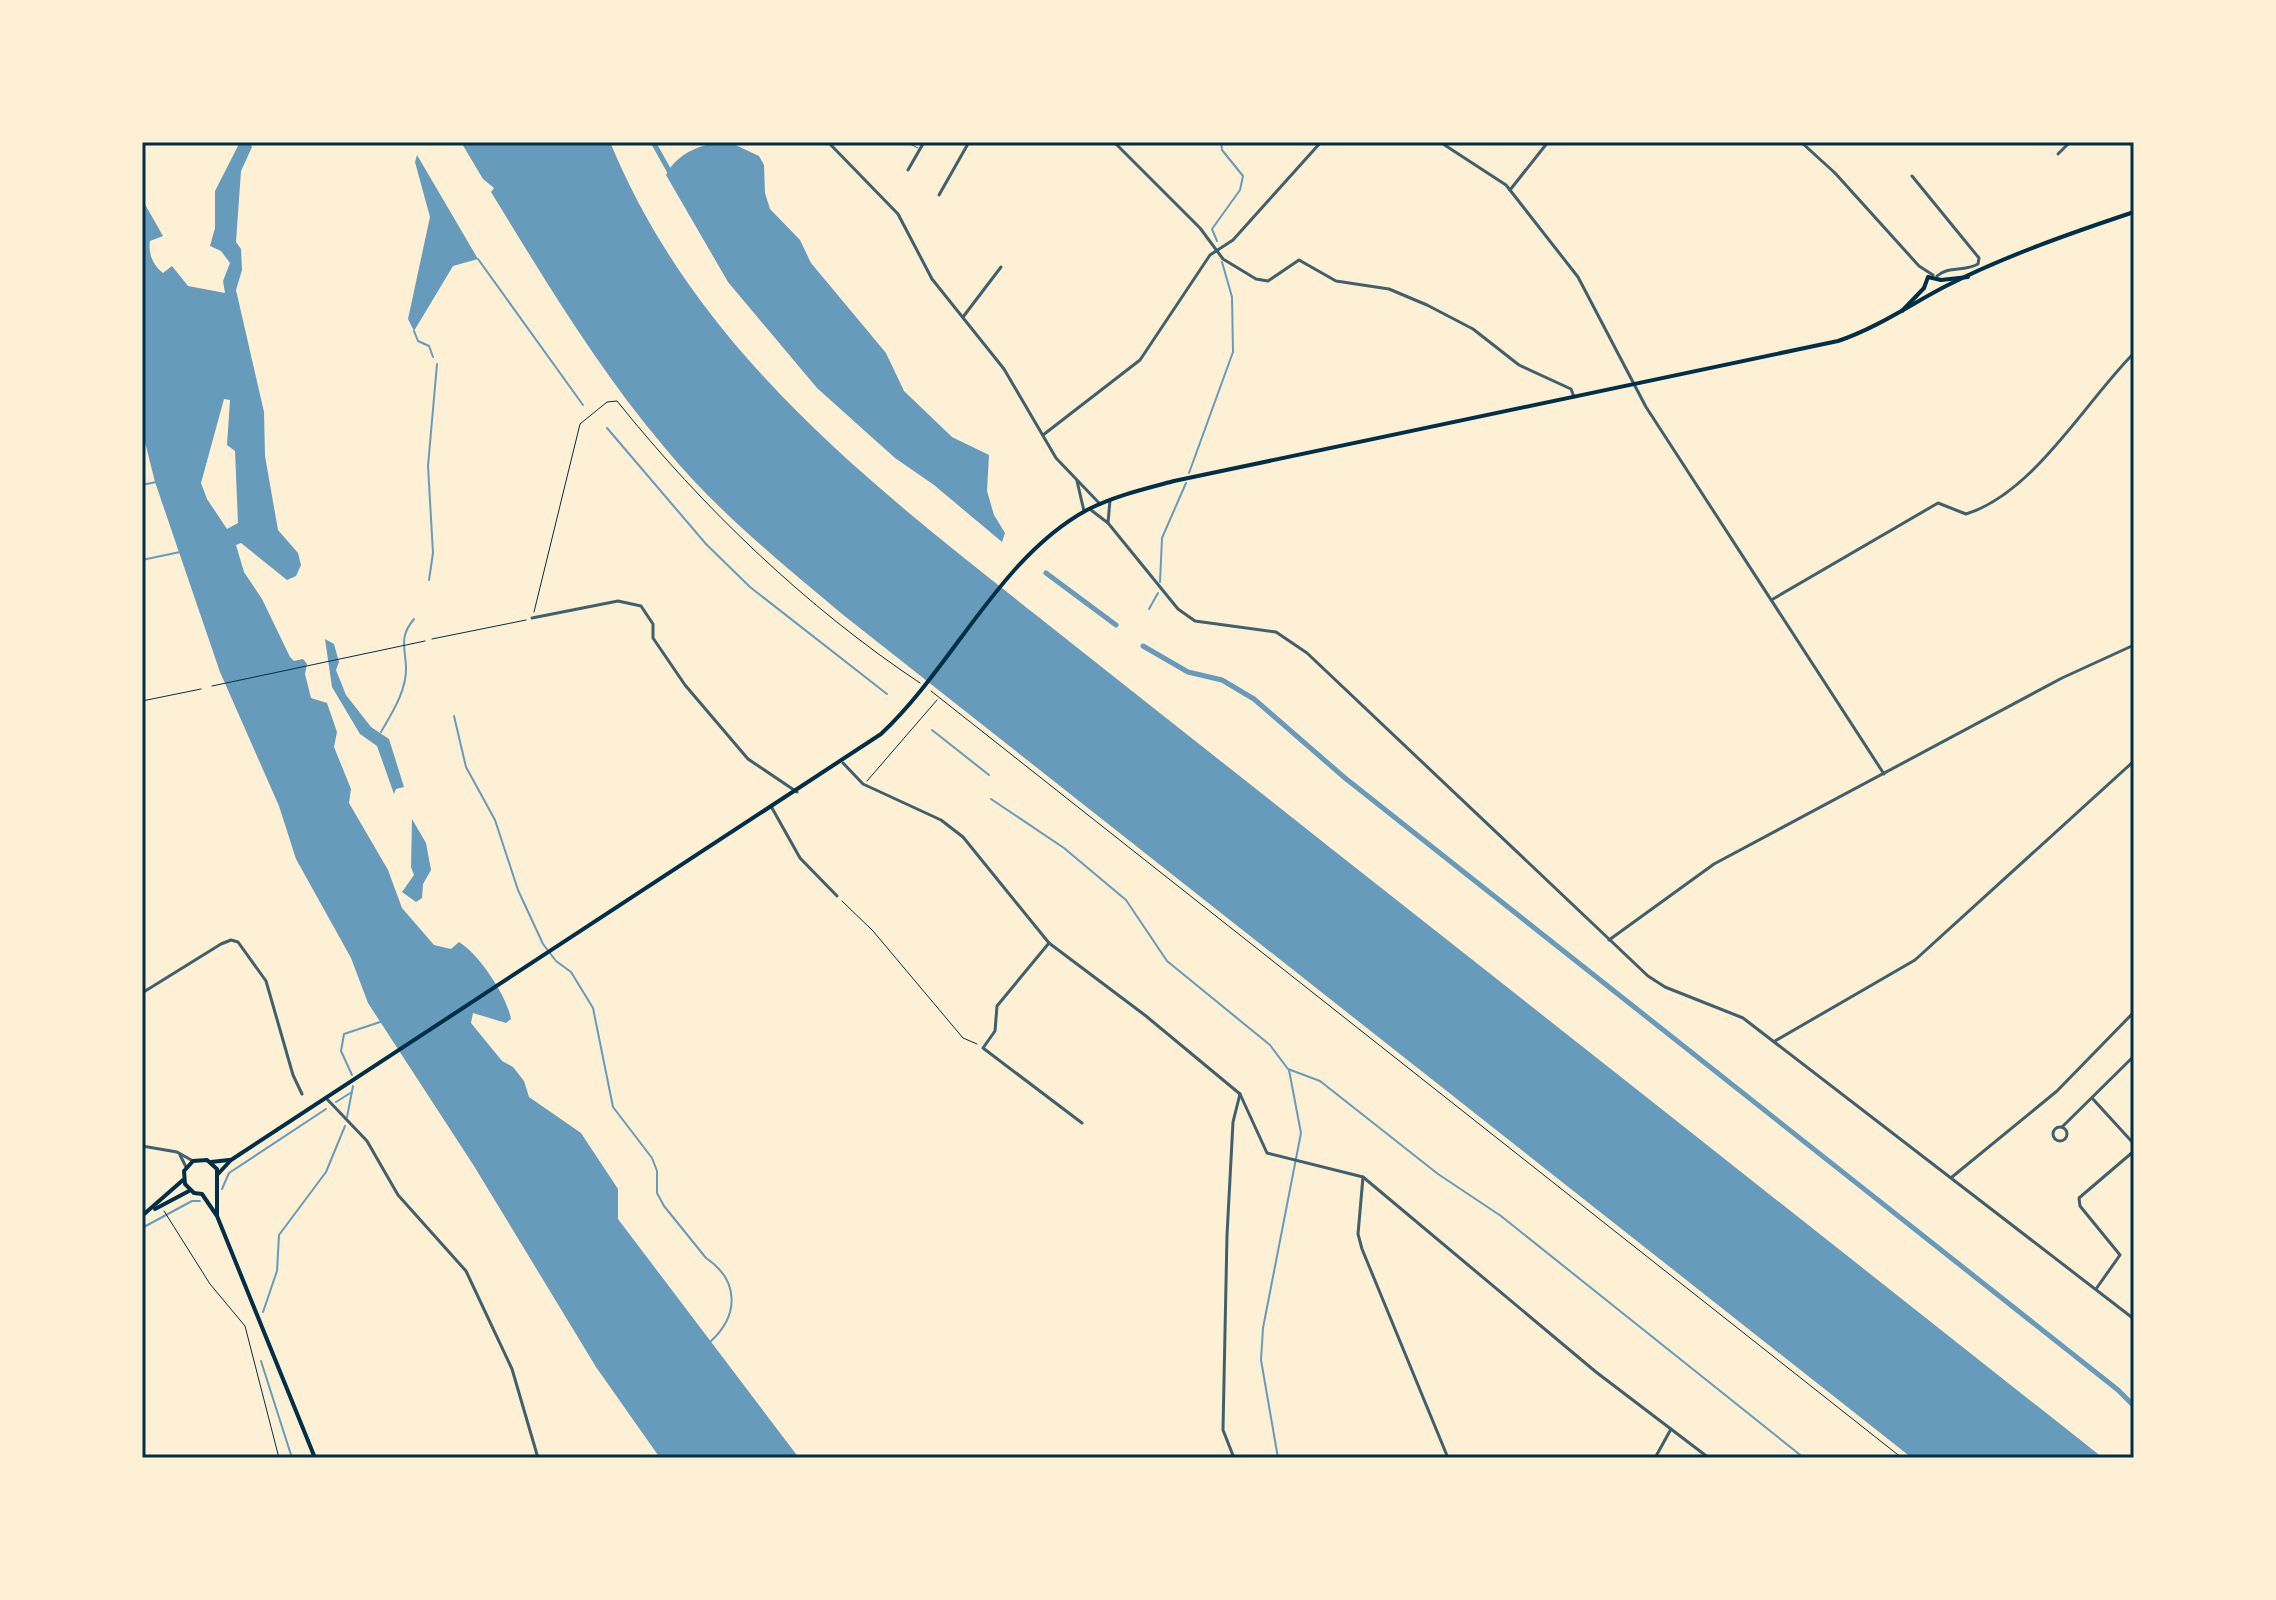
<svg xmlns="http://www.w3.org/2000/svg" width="2276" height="1600" font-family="Barlow,sans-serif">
	<rect width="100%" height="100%" fill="#fdf0d5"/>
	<!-- water -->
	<g fill="#669bbc" fill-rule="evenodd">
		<path d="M240 142H249L252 147 241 171 236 242 241 249 242 270 236 290 264 412 265 456 278 530 298 553 301 565 296 576 287 580 241 543 236 545 244 572 262 599 290 657 294 661 303 659 307 664 305 674 311 698 327 703 337 732 334 747 351 789 349 803 388 870 402 908 434 945 451 949 459 942C479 954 507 996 511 1019L506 1023 473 1013 471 1023 502 1061 513 1067 524 1081 529 1097 581 1133 618 1189V1219L799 1458H660L596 1367 474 1166 368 1003 351 958 296 859 279 806 220 672 155 482 142 430V199L163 236 150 241C148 254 153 265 163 273L172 266 188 286 225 293 223 281 230 263 221 251 210 246 215 228V191ZM224 399 230 400 227 445 235 451 238 523 227 529 207 499 201 483Z"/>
		<path d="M461 142H610C695 348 866 481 1036 615 1133 692 1231 769 1328 846 1587 1050 1845 1254 2103 1458H1912L842 614C780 562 717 511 665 448 598 369 545 280 491 192L494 188 483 179Z"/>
		<path d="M729 142 759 156 764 165 765 193 770 209 800 240 811 263 886 353 904 391 952 437 989 455 987 491 994 515 1005 533 1002 542 934 485 895 458 817 388 728 282 666 175C677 152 705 142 729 142Z"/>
		<path d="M417 155 478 259 453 266 414 331 408 319 430 217 415 162Z"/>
		<path d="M325 639 334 644 339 662 336 670 346 695 371 727 389 739 404 787 396 789 394 794 377 746 360 734 332 687Z"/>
		<path d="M412 819 426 843 431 870 423 884 422 898 416 902 402 892 414 875 411 867Z"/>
	</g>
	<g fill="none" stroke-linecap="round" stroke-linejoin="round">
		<!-- stream -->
		<g stroke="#669bbc" stroke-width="2">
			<path d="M1217 241 1212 229 1240 190 1243 176 1222 150 1221 142"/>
			<path d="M478 259 583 405"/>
			<path d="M414 331 418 341 429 346 433 357"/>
			<path d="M607 428 706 544 750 587 887 694"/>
			<path d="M1189 473 1233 352 1232 297 1222 262"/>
			<path d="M142 485 156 482"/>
			<path d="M142 560 180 552"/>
			<path d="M429 580 433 553 428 466 437 364"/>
			<path d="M1160 582 1162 538 1186 483"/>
			<path d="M1149 609 1158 593"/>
			<path d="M454 716 466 767 495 820 518 890 543 944 556 961 571 972 593 1008 613 1107 652 1158 657 1171V1193L664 1206 706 1258C740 1281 739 1316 710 1342"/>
			<path d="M932 730 989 775"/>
			<path d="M381 732C392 713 407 690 406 667 405 646 399 637 414 619"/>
			<path d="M991 799 1064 848 1126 900 1167 961 1270 1045 1288 1069 1320 1081 1438 1174 1501 1216 1804 1458"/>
			<path d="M352 1075 341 1051 344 1034 380 1022"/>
			<path d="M336 1102 352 1092"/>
			<path d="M347 1117 353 1086"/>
			<path d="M222 1189 229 1173 326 1109"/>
			<path d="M142 1228 192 1201H200"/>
			<path d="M263 1312 277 1271 279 1235 326 1172 345 1126"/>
			<path d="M261 1361 292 1458"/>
			<path d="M1278 1458 1261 1360 1263 1328 1301 1133 1289 1070"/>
		</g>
		<!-- canal -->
		<g stroke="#669bbc" stroke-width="5">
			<path d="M653 142 672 176"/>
			<path d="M1046 573 1116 625"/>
			<path d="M1143 646 1188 672 1222 680 1254 699 1345 778 2118 1390 2134 1406"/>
		</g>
		<!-- river -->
		<path stroke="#669bbc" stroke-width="9" d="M173 446 182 482"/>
		<!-- path -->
		<g stroke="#003049" stroke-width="1">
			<path d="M534 612 580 424 607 402 617 401C703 508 806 607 920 683"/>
			<path d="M432 639 526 620"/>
			<path d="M212 686 425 641"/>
			<path d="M931 691 1902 1458"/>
			<path d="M142 701 201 689"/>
			<path d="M867 781 937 700"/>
			<path d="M842 901 873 931 963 1038 977 1044"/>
			<path d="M164 1211 210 1284 245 1326 279 1458"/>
		</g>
		<!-- service -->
		<path stroke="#3f606c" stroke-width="1" d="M906 142 918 148"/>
		<!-- minor -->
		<g stroke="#3f606c" stroke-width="3">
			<path d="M1114 142 1200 228 1223 259 1256 279 1268 281 1299 260 1336 281 1389 289 1427 305 1473 329 1519 365 1571 389 1574 397"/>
			<path d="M1440 142 1506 185 1578 277 1646 407 1884 774"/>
			<path d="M2128 142 2134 146"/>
			<path d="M2058 154 2070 142"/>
			<path d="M908 170 924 142"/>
			<path d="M1912 176 1979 258 1978 264C1964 272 1948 266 1937 276"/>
			<path d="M1510 190 1548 142"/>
			<path d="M939 195 969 142"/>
			<path d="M963 317 1001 267"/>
			<path d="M1043 435 1140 360 1210 255 1233 240 1321 142"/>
			<path d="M1773 599 1938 503 1966 514C2034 493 2085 402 2134 353"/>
			<path d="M532 618 618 601 641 606 653 624V638L685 685 748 759 797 792"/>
			<path d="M843 763 863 784 941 820 963 837 1049 943 1146 1016 1240 1094 1267 1153 1363 1177 1596 1372 1709 1458"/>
			<path d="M772 808 800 858 837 896"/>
			<path d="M1609 940 1714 864 2062 678 2134 645"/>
			<path d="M1049 943 997 1006 995 1031 983 1048 1082 1123"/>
			<path d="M142 993 221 944 231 940 238 942 266 981 293 1075 302 1094"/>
			<path d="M1775 1041 1915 960 2134 761"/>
			<path d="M326 1098 367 1141 398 1195 466 1271 512 1369 538 1458"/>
			<path d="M2092 1098 2134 1144"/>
			<path d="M2062 1127 2134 1056"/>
			<circle cx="2060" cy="1134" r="7"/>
			<path d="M142 1146 177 1152 193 1161"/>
			<path d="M180 1155 186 1167"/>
			<path d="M1363 1177 1358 1234 1362 1249 1448 1458"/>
			<path d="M1952 1177 2057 1091 2134 1012"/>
			<path d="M2096 1289 2120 1255 2080 1206 2079 1198 2134 1151"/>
			<path d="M1234 1458 1223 1430 1227 1235 1233 1122 1240 1094"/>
			<path d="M1655 1458 1671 1429"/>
		</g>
		<!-- tertiary -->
		<g stroke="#3f606c" stroke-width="3">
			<path d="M828 142 898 214 932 279 1004 369 1056 458 1100 504"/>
			<path d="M1801 142 1835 173 1919 266 1933 275"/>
			<path d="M1077 481 1084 511"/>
			<path d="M1091 510 1108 523 1178 609 1195 621 1276 632 1307 653 1648 976 1665 987 1743 1018 2134 1319"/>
			<path d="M1108 523 1110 500"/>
		</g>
		<!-- primary -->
		<g stroke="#003049" stroke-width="4">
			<path d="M1941 280 1968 277"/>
			<path d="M1924 288 1928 277 1941 280"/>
			<path d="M1902 311 1924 288"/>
			<path d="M211 1162 229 1160"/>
			<path d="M218 1174 231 1160 881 734C952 668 1000 557 1087 510 1114 496 1144 489 1174 481L1838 341C1877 328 1911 304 1946 286 2005 256 2071 233 2134 212"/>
			<path d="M155 1209 189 1191"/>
			<path d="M143 1215 183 1180"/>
			<path d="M217 1216V1169L207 1160 193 1161 184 1171 185 1184 194 1193 202 1194 217 1216 315 1458"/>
		</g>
	</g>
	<!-- border -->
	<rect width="2276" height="1600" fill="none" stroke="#fdf0d5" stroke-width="288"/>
	<rect x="144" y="144" width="1988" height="1312" fill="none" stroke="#003049" stroke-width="3"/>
</svg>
